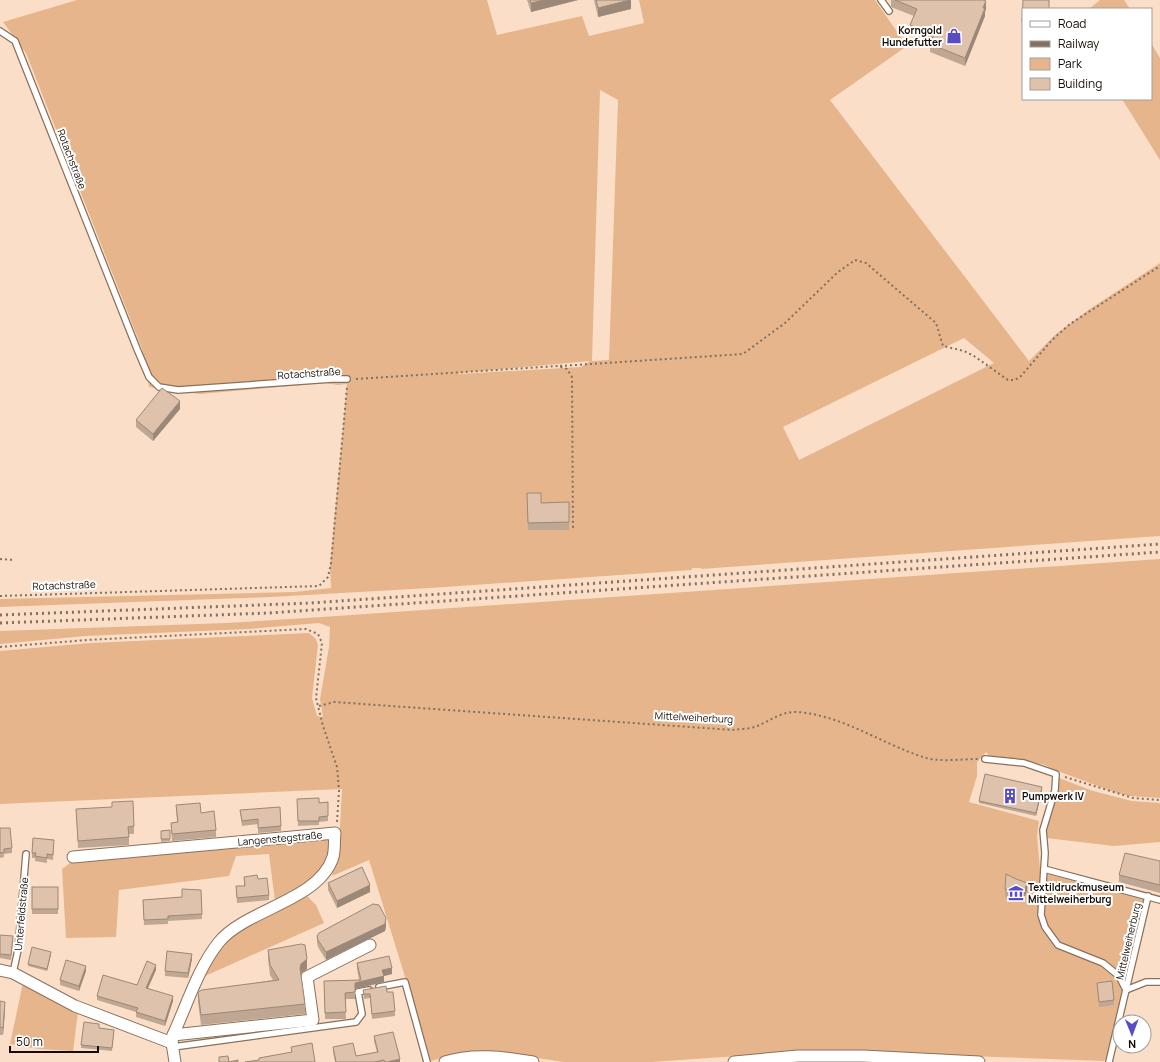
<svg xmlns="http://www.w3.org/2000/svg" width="1160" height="1062" font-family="Manrope,sans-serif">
	<rect width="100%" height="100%" fill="#fbdec7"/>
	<!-- green -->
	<g fill="#e6b58b" fill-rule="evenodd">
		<path d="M77 0H487L497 35 582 16 589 36 644 23 639 0H875L907 46 830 100 1029 361 1056 334 1090 309 1160 263V536L701 569V568H692V570L430 588 271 597 0 607V599L294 592 331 588 330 567 347 384 338 385 325 383 200 394 149 387 142 349 26 53 3 22ZM600 90 618 100 609 360 592 361ZM964 338 994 363 799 460 783 427ZM590 361 581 367 459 374V373Z"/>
		<path d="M1100 0H1124L1130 9H1089Z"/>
		<path d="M1151 43 1160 58V160L1122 99H1151Z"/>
		<path d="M1160 559V798L1129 796 1114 792 1055 770 1042 764 989 756 986 752 977 762V776L969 802 1039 821 1037 836 1040 869 1047 874 1144 898 1108 1057 1104 1061 861 1052H799L651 1062H564L505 1053 451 1055 431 1061 369 860 332 876 339 846 342 789 0 804V651L91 643 309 633 316 639 318 645 312 698 317 716 323 717 320 699 329 647 330 627 319 623 249 629 85 636 0 644V631L226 623 322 617Z"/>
		<path d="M1059 778 1093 791 1132 801 1160 803V842L1114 846 1046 838C1045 816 1060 800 1059 778Z"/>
		<path d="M312 839H328C339 869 295 890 275 901L269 854 236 856 229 876 119 890 116 937 66 938 62 869 70 863Z"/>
		<path d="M307 896 316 905 324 923 205 976 210 962 227 938 292 901Z"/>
		<path d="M23 983 78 1012 73 1051 39 1049 10 1044Z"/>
	</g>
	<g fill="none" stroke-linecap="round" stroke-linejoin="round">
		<defs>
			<g id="lane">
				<path d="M881 0 889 11"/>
				<path d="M0 31 15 41 137 349 149 377 159 387 178 390 332 379H347"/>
				<path d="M985 759 1024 763 1056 774 1055 790 1043 830 1045 853 1041 915 1045 927 1058 945 1103 963 1119 976 1126 990"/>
				<path d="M1044 869 1160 900"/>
				<path d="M13 973 18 950 26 854"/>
				<path d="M379 987 405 982 427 1062"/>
				<path d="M1126 990 1146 982H1160"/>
				<path d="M173 1047 356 1022 362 1014 358 992 369 990"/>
				<path d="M1109 1062 1148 896"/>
			</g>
			<g id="street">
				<path d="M73 857 335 833C334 841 335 850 333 857 319 901 246 909 219 942 198 968 187 1005 173 1035L172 1043 175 1062"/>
				<path d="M0 970 13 973 75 1006 172 1043"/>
				<path d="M173 1035 313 1020 307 977 370 945"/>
				<path d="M445 1062C472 1053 505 1057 533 1062"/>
				<path d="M734 1062 798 1056H863L979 1062"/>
			</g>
		</defs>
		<!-- lane casing -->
		<use href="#lane" stroke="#8a715c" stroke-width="8"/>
		<!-- street casing -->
		<use href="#street" stroke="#8a715c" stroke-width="13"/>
		<!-- path -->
		<g stroke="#827061" stroke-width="2" stroke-dasharray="2 3" stroke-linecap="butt">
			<path d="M560 366 743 354 785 323 838 272 855 260 866 263 936 323 943 346 964 351 974 356 1008 380H1015L1021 376 1052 340 1070 324 1160 266"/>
			<path d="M356 379 558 366 567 369 572 377 573 530"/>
			<path d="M0 559 14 560"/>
			<path d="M0 596 319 586 328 577 331 563 347 387"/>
			<path d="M0 647 87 640 306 629 318 634 322 643 316 698 323 726 337 767 339 790 337 822"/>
			<path d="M319 706 334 702 733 730C740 729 750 729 757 726 770 721 782 711 797 712 841 715 879 742 920 756 937 763 960 759 978 759"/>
			<path d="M1065 777 1133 798 1160 800"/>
		</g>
		<!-- lane -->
		<use href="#lane" stroke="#fff" stroke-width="5.5"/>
		<!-- street -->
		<use href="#street" stroke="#fff" stroke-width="11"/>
		<!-- rail -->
		<g stroke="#827061" stroke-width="3" stroke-dasharray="2 4" stroke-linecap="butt">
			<path d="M0 615 311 603 1160 544"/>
			<path d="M0 623 269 613 1160 552"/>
		</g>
	</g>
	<!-- wall -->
	<g fill="#bfa793">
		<path d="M527 0H578L531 12Z"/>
		<path d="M594 0H630L631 9 598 17Z"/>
		<path d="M891 0H983L986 9 985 12V16L965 66 930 52V44L931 42 910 33V25L914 16 891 7Z"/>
		<path d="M1023 9V29H1022Z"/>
		<path d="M180 409 153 441 136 427V420Z"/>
		<path d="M527 493 569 522V530H528Z"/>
		<path d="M1042 790 1036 816 979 803V801Z"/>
		<path d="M297 799 319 803 328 802V821L319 822V825L298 826Z"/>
		<path d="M176 805 201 813 216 830V837L172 841 171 823 177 822Z"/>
		<path d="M76 809 134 826V834H129V845L78 848Z"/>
		<path d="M240 810 281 826V831L258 833V824L242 826Z"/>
		<path d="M0 828 12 848V853L4 854V857L0 858Z"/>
		<path d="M170 830V841L161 842V831Z"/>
		<path d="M54 845 53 860 47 859V863L35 861V858H32V853Z"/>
		<path d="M1160 861V893L1119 882V875Z"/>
		<path d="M244 877 258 879 269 895V900L237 903 236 886H244Z"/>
		<path d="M328 883 370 892 337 908 328 890Z"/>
		<rect x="32" y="887" width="26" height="27"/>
		<path d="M1005 889 1027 890 1023 902 1005 897Z"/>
		<path d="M201 890 202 919 168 921V924L144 925 143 900 182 897Z"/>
		<path d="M386 926 385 931 326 960 318 947 317 943V936Z"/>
		<path d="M0 935 13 940 11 960 0 958Z"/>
		<path d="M268 950 307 969 301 973 305 1004V1014L201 1025 198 1002V992L273 980 270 975 268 959Z"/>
		<path d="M51 954 47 971 28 966V964Z"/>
		<path d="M192 959 188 978 165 976V971Z"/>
		<path d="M357 963 392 974 384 976V982L355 989V999H345L346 1019H325L324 981 359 980 357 969Z"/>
		<path d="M156 970 148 988 173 1001 165 1026 136 1017V1012L97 1000V996L137 985Z"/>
		<path d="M86 971 79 991 60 985V980Z"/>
		<path d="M1097 983 1114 1000V1005L1099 1007Z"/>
		<path d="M363 990 387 992 395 1011V1016L372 1019 370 998 364 999Z"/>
		<path d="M0 1001 5 1010 3 1035H0Z"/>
		<path d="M99 1028 114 1030 112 1051 81 1048V1045Z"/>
		<path d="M374 1036 400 1062H335L333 1052V1047L356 1056 377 1052 374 1041Z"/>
	</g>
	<!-- shaded-wall -->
	<g fill="#9b8878">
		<path d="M544 0H578L531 12V3Z"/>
		<path d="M631 0V9L598 17V8Z"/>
		<path d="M986 1V9L985 12V16L965 66V58Z"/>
		<path d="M180 401V409L153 441V434Z"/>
		<path d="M1042 787V790L1036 816V813Z"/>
		<path d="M1027 883V890L1023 902V895Z"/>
		<path d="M370 885V892L337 908V901Z"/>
		<path d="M386 918V926L385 931 326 960V952Z"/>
		<path d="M51 952V954L47 971V969Z"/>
		<path d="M192 954V959L188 978V973Z"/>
		<path d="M307 959V969L301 973 300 968 301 964Z"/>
		<path d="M156 965V970L146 992V988Z"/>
		<path d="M86 966V971L79 991V986Z"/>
		<path d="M392 968V974L384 976V982L355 989V983L382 970Z"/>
		<path d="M173 996V1001L165 1026V1021Z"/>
		<path d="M5 1002V1010L3 1035V1028Z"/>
		<path d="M400 1059V1062H387Z"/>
	</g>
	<!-- building -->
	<g fill="#dec2ab" stroke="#9b8878">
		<path d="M530 0H544L531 3Z"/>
		<path d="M596 0H630L598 8Z"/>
		<path d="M895 0H983L986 1 983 8H985L965 58 930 44 934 35 910 25 917 9Z"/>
		<path d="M1023 0H1049V9H1023V22H1022Z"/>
		<path d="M162 388 180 401 153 434 136 420Z"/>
		<path d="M527 493H541V503L569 502V522L528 523Z"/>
		<path d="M985 774 1042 787 1036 813 979 801Z"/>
		<path d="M319 798V803L328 802V816L319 817V821H298L297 799Z"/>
		<path d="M133 801 134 826 128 827 129 837 78 841 76 809 112 807V802Z"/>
		<path d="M200 803 201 813 214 811 216 830 172 834 171 823 178 822 176 805Z"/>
		<path d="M280 807 281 826 258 828V819L242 821 240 810Z"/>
		<path d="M0 828H10L12 848 4 849V852L0 853Z"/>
		<path d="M170 830V839H161V831Z"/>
		<path d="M33 838 54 840 53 855 47 854V858L35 856 36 853H32Z"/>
		<path d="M1125 853 1160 861V885L1119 875Z"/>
		<path d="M362 867 370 885 337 901 328 883Z"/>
		<path d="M1006 874 1016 879 1027 883 1023 895 1005 889Z"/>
		<path d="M257 875 258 879 267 878 269 895 237 898 236 886H245L244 877Z"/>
		<rect x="32" y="887" width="26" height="22"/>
		<path d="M182 889 201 890 202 914 168 916V919L144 920 143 900 182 897Z"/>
		<path d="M373 904 379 905 386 918 385 924 326 952 318 940 317 936 319 933Z"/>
		<path d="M0 935 13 936 11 955 0 954Z"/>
		<path d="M301 944 305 945 307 959 301 964 300 968 305 1004 201 1015 198 992 202 990 279 980 270 965 268 950Z"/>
		<path d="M32 947 51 952 47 969 28 964Z"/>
		<path d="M167 951 192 954 188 973 165 971Z"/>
		<path d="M389 956 392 968 382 970 384 976 355 983V992L345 993 346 1012 325 1013 324 981 361 980 357 963Z"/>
		<path d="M66 960 86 966 79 986 60 980Z"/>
		<path d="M147 961 156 965 146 988 173 996 165 1021 136 1012 138 1008 97 996 103 975 137 985Z"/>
		<path d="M1112 981 1114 1000 1099 1002 1097 983Z"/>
		<path d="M386 986 387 992H393L395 1011 372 1014 370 994H364L363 990Z"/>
		<path d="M0 1001 5 1002 3 1028 0 1027Z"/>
		<path d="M84 1022 99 1024V1028L114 1030 112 1048 81 1045Z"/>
		<path d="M393 1032 400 1059 387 1062H385L384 1060 374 1062H336L333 1047 353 1043 356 1056 378 1052 374 1036Z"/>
		<path d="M312 1043 315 1062H245L259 1060V1058L292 1052 291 1047Z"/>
		<path d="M228 1056 229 1062 238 1060V1062H219V1057Z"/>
	</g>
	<!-- icons -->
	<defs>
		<symbol id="shop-bare" viewBox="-9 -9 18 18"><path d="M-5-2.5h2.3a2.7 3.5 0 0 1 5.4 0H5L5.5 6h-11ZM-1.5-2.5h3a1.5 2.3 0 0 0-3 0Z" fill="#584cc4" stroke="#fff" stroke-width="2.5" paint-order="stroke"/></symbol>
		<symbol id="building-bare" viewBox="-9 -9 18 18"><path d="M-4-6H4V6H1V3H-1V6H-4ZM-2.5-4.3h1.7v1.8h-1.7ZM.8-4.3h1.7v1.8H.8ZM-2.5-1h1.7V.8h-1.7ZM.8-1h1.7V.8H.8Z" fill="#584cc4" stroke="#fff" stroke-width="2.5" paint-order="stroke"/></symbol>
		<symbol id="museum-bare" viewBox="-9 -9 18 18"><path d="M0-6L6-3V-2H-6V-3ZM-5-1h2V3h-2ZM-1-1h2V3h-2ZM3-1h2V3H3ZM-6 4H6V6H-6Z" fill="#584cc4" stroke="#fff" stroke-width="2.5" paint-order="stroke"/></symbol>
	</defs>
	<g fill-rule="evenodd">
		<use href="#shop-bare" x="943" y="25" width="22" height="22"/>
		<use href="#building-bare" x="999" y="785" width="22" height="22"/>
		<use href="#museum-bare" x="1005" y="882" width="22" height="22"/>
	</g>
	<g text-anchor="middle" stroke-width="4" stroke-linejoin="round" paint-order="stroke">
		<!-- poi labels -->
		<g font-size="10" font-weight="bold" fill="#150c05" stroke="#fff" text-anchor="start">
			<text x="942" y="34" text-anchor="end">Korngold<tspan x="942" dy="12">Hundefutter</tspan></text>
			<text x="1022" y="800">Pumpwerk IV</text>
			<text x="1028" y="891">Textildruckmuseum<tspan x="1028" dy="12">Mittelweiherburg</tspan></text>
		</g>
		<!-- street labels -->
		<g font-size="10" fill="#150c05" stroke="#fff">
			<text transform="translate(72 159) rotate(69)" y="4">Rotachstraße</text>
			<text transform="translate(309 373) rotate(-4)" y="4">Rotachstraße</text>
			<text transform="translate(64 585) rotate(-2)" y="4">Rotachstraße</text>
			<text transform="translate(694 717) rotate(3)" y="4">Mittelweiherburg</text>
			<text transform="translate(280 838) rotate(-5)" y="4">Langenstegstraße</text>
			<text transform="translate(21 914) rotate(-85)" y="4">Unterfeldstraße</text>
			<text transform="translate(1128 941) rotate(-77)" y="4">Mittelweiherburg</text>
		</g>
	</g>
	<!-- legend -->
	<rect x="1022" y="8" width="130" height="92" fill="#ffffff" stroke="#a19e9b"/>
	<rect x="1030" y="21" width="20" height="6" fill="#ffffff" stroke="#a19e9b"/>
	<text x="1058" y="28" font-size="12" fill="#150c05">Road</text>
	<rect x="1030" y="41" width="20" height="6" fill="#827061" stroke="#a19e9b"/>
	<text x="1058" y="48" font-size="12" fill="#150c05">Railway</text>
	<rect x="1030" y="58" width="20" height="12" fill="#e6b58b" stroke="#a19e9b"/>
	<text x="1058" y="68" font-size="12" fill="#150c05">Park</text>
	<rect x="1030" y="78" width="20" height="12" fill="#dec2ab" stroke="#a19e9b"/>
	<text x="1058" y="88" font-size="12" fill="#150c05">Building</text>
	<!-- north arrow -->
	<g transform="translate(1132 1034) rotate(179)"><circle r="19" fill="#ffffff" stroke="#a19e9b"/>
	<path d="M0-3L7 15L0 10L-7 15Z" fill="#584cc4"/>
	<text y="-6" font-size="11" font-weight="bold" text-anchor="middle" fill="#150c05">N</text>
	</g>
	<!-- scale -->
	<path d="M10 1046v6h88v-6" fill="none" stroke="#150c05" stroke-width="2"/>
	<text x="16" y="1046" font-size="12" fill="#150c05" stroke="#ffffff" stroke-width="3" paint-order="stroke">50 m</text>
</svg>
